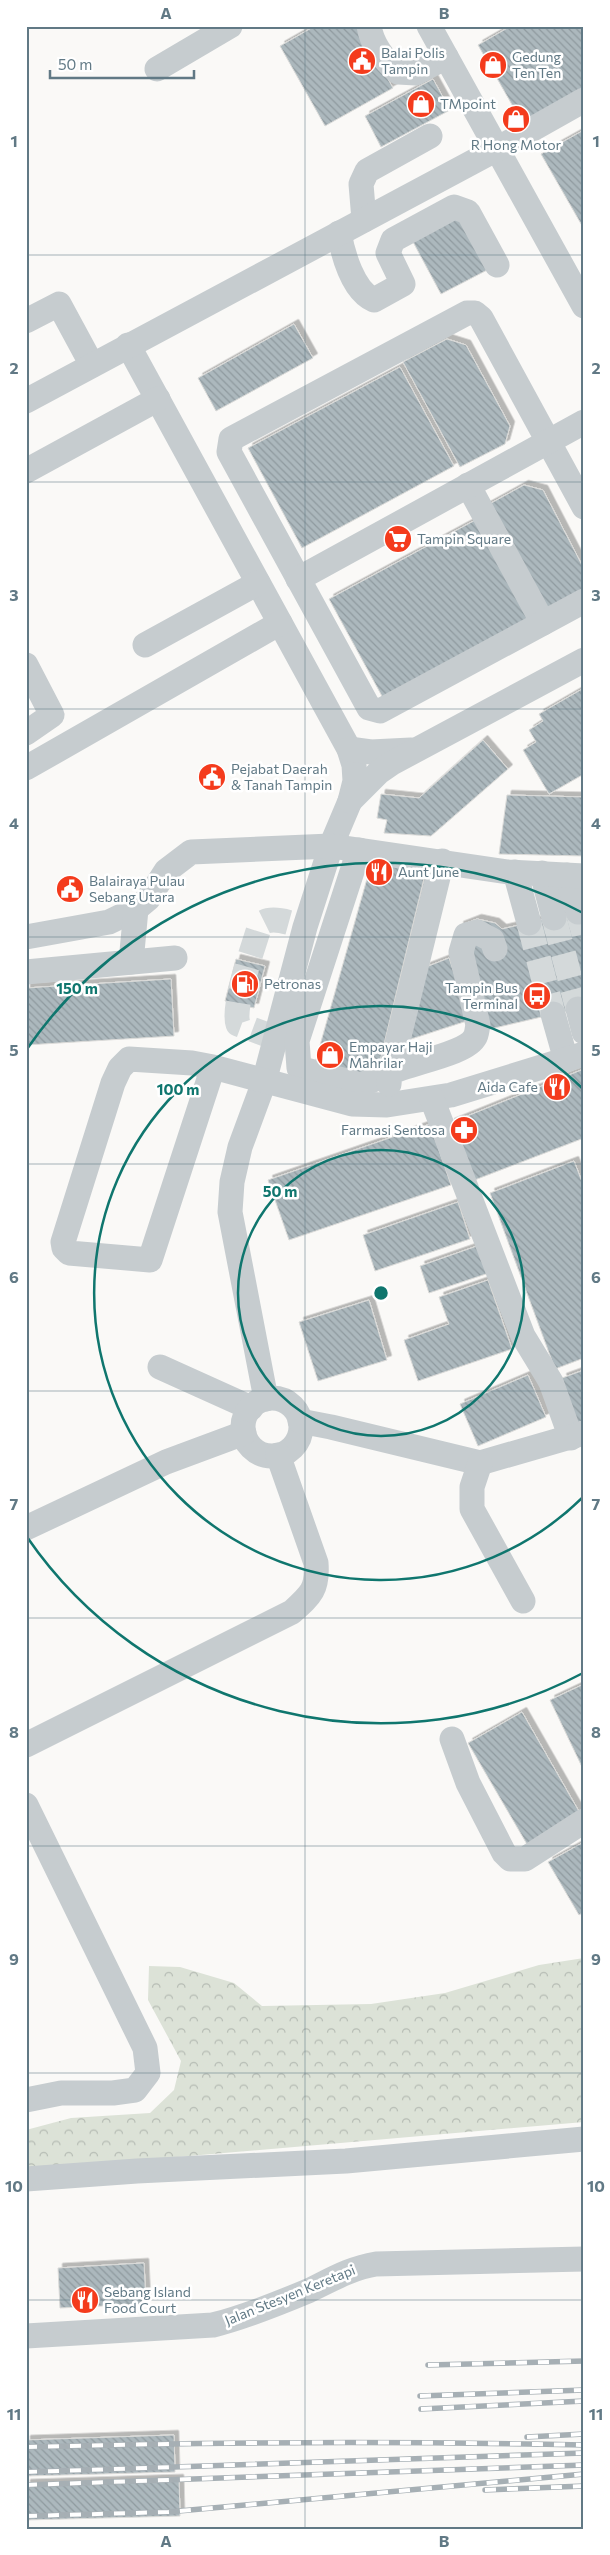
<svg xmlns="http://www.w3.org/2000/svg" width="610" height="2555" font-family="Commissioner,sans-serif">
	<defs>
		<pattern id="forest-crowns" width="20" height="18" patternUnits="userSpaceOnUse" patternTransform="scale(1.25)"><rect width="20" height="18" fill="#dce2d7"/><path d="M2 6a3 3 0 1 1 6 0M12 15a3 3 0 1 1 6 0" fill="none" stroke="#b6bcb4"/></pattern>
		<pattern id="building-back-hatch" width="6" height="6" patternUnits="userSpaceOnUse" patternTransform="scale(1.25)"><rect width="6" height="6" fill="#acb8bd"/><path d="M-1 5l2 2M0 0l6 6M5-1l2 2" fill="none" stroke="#8f9a9f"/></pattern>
		<filter id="shadow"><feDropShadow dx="4.5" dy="-4.5" stdDeviation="0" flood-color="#0004"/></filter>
	</defs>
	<rect width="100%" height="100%" fill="#faf9f7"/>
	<!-- forest -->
	<path fill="url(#forest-crowns)" d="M584 1958V2122L26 2170V2130L71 2118 150 2113 174 2090 181 2061 148 2000 149 1966 180 1967 234 1983 262 2006 371 2004 445 1993 539 1965Z"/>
	<!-- building -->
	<g fill="url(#building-back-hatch)" stroke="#dbdbd9" filter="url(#shadow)">
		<path d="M315 26H358L393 88 325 126 280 46Z"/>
		<path d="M511 26H584V90L523 124 478 45Z"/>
		<path d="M433 79 450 110 381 147 365 116Z"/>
		<path d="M584 130V229L541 154Z"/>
		<path d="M465 212 493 267 441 294 412 240Z"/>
		<path d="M294 324 313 358 216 411 198 378Z"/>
		<path d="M447 339 466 345 510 426 505 444 460 467 403 362Z"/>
		<path d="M400 367 454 466 302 548 248 448Z"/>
		<path d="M524 485 543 490 584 569 582 592 542 615 484 507Z"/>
		<path d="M481 517 534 616 383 698 329 599Z"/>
		<path d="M584 688V774L549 794 523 750 536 742 529 730 543 721 539 714Z"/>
		<path d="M483 740 508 769 431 836 384 833 387 820 377 818 381 794 419 798Z"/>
		<path d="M507 795 584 797V856L499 854Z"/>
		<path d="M372 861 426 870 377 1073 356 1076 315 1063Z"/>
		<path d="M584 910V1007L486 1030 459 926 477 919 495 923 502 929Z"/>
		<path d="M449 958 470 1020 405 1041 426 967Z"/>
		<path d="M236 959 265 966 254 1008 225 1001Z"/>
		<path d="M171 979 174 1036 26 1045V988Z"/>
		<path d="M584 1069V1138L472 1181 450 1123Z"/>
		<path d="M430 1124 451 1185 289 1240 268 1180Z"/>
		<path d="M574 1161 584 1187V1358L555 1369 490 1193Z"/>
		<path d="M458 1202 470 1239 375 1271 363 1235Z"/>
		<path d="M480 1245 489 1273 429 1293 420 1266Z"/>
		<path d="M488 1280 512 1349 418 1381 404 1340 449 1324 439 1297Z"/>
		<path d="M369 1300 387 1360 318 1381 299 1322Z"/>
		<path d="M584 1370V1420L577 1423 562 1378Z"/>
		<path d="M528 1375 546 1417 478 1446 460 1404Z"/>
		<path d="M584 1684V1771L550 1700Z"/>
		<path d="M522 1712 581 1815 528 1846 468 1743Z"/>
		<path d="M584 1842V1912L579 1915 548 1862Z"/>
		<path d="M144 2263 146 2304 60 2308 58 2268Z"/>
		<path d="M174 2435 175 2472 26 2476V2440Z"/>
		<path d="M179 2479 180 2516 26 2520V2484Z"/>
	</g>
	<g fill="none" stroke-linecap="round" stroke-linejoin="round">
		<!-- minor-tunnel -->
		<g stroke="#d4d9da" stroke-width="25" stroke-dasharray="25 12" stroke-linecap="butt">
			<path d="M578 912 584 934"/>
			<path d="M554 918 578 1009"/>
			<path d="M529 923 553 1014"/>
			<path d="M276 1038 238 1024C232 1006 254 945 260 925 271 914 291 924 305 927"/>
		</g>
		<!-- minor -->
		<g stroke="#c6cccf" stroke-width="25">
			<path d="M369 26C372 45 384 60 398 72L416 73 446 57"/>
			<path d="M429 26 584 306"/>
			<path d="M157 69 230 26"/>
			<path d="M364 220 361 184 367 171 430 136"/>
			<path d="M339 233C343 254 353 291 374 300L403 284 388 253 393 240 454 207 468 212 497 265"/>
			<path d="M26 321 59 304 92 365"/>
			<path d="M128 345 349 749 354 765 355 781 350 801 331 846 305 927 264 1082 240 1147 232 1182 230 1212 266 1399"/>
			<path d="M26 401 497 149 584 100"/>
			<path d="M26 471 158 399"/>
			<path d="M468 485 543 623"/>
			<path d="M584 507 481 318 475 313H467L231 439 229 452 369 708 380 711 584 601"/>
			<path d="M298 579 584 422"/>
			<path d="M145 645 258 583"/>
			<path d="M26 665 52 715 26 733"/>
			<path d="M349 749 371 752 411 750"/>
			<path d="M26 768 280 623"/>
			<path d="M350 801 379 772 392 763 584 660"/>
			<path d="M359 850 297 1041 299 1068 361 1085 390 1073 442 861"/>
			<path d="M515 872 529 923"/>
			<path d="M542 873 554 918"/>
			<path d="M567 875 578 912"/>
			<path d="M26 937 109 922 136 909 148 899 166 871 191 852 331 846 508 872 584 876"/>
			<path d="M131 962 136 909"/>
			<path d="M26 972 175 958"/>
			<path d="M578 1009 584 1032"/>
			<path d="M553 1014 566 1060"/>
			<path d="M213 1067 150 1260 69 1253 64 1248 63 1242 113 1083 120 1068 129 1059 192 1063 213 1067 352 1104 387 1105 451 1095 584 1054"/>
			<path d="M389 1084 390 1073C409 1063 467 1054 475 1037 477 1034 477 1028 478 1025L461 952 466 935 477 932 492 940 495 949"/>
			<path d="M432 1099 523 1336 551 1382 571 1438"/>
			<path d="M160 1367 251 1408"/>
			<circle cx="272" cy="1427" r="29"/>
			<path d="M300 1421 331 1427 480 1463 584 1433"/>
			<path d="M480 1463 472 1487V1509L523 1601"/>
			<path d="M26 1528 166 1462 244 1433"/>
			<path d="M452 1739 468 1783 504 1853 510 1859H525L584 1821"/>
			<path d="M26 1745 292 1612C311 1595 318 1589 316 1563L278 1455"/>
			<path d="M26 1805 145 2048 148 2073 135 2090 113 2093H61L26 2100"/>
			<path d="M26 2179 137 2171 346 2161 584 2139"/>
			<path d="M26 2336 213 2325C245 2317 277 2304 308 2291 331 2280 351 2268 376 2264L584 2259"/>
		</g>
		<defs>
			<g id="rail">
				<path d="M428 2365 584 2361"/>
				<path d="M420 2396 584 2390"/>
				<path d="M421 2409 584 2401"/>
				<path d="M527 2437 584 2434"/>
				<path d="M26 2447C212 2442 398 2441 584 2445"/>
				<path d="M26 2472 584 2453"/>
				<path d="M26 2485 584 2465"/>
				<path d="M485 2490 584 2486"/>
				<path d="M26 2516 168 2512 584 2474"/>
			</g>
		</defs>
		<!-- rail casing -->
		<use href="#rail" stroke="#a6afb4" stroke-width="5.5"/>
		<!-- rail -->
		<use href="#rail" stroke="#fff" stroke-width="4" stroke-dasharray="11" stroke-linecap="butt"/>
	</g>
	<!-- grid -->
	<path fill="none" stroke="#617985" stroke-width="1" stroke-opacity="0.55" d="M305 26V2529M26 255H584M26 482H584M26 709H584M26 937H584M26 1164H584M26 1391H584M26 1618H584M26 1846H584M26 2073H584M26 2300H584"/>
	<!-- distance rings -->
	<g fill="none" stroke="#0f766e" stroke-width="2.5">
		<circle cx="381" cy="1293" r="143"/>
		<path d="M582 1498A287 287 0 1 1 582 1088"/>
		<path d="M583 1673A430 430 0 0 1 27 1537M27 1049A430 430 0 0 1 583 913"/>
	</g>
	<!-- icons -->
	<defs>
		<symbol id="civic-disc" viewBox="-11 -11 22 22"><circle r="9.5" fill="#f43b1c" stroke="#fff"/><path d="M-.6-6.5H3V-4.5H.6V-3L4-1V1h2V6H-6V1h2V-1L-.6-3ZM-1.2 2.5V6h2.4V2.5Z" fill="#fff"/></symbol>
		<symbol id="shop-disc" viewBox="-11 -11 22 22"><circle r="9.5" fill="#f43b1c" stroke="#fff"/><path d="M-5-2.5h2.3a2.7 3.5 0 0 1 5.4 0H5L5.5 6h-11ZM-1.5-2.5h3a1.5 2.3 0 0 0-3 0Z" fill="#fff"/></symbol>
		<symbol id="supermarket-disc" viewBox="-11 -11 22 22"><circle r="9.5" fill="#f43b1c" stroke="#fff"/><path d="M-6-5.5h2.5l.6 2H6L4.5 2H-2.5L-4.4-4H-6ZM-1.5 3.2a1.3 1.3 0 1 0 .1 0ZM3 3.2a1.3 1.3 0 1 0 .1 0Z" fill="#fff"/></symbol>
		<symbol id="restaurant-disc" viewBox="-11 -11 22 22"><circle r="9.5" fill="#f43b1c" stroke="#fff"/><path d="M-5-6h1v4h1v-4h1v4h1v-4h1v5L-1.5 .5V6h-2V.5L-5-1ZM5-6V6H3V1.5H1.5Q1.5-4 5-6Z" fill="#fff"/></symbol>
		<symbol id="fuel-disc" viewBox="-11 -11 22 22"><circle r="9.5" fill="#f43b1c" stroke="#fff"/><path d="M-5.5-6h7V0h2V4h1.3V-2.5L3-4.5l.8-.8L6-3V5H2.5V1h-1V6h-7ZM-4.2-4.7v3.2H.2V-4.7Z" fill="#fff"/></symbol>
		<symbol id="bus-disc" viewBox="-11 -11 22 22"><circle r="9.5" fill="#f43b1c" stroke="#fff"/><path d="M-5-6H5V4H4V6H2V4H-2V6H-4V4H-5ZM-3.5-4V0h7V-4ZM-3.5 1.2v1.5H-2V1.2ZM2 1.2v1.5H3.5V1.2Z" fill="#fff"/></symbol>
		<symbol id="pharmacy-disc" viewBox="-11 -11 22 22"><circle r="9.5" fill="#f43b1c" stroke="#fff"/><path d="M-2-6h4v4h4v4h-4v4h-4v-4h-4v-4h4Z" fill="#fff"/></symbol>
	</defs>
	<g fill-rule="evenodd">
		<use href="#civic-disc" x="346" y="45" width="32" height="32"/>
		<use href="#shop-disc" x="477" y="49" width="32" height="32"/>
		<use href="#shop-disc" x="405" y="88" width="32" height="32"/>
		<use href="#shop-disc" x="500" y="103" width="32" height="32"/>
		<use href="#supermarket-disc" x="382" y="523" width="32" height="32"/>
		<use href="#civic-disc" x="196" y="761" width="32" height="32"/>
		<use href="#restaurant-disc" x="363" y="856" width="32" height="32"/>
		<use href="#civic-disc" x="54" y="873" width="32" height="32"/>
		<use href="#fuel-disc" x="229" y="968" width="32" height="32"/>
		<use href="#bus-disc" x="521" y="980" width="32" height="32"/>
		<use href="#shop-disc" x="314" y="1039" width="32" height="32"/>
		<use href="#restaurant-disc" x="541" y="1071" width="32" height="32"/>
		<use href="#pharmacy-disc" x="448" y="1114" width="32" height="32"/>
		<use href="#restaurant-disc" x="69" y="2284" width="32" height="32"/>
	</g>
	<g text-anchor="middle" stroke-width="5" stroke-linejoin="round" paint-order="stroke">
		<!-- poi labels -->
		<g font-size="14" fill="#617985" stroke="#fff" text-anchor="start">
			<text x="381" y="58">Balai Polis<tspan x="381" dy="16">Tampin</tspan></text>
			<text x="512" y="62">Gedung<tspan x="512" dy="16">Ten Ten</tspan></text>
			<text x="440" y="109">TMpoint</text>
			<text x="516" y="150" text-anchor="middle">R Hong Motor</text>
			<text x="417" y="544">Tampin Square</text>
			<text x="231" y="774">Pejabat Daerah<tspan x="231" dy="16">&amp; Tanah Tampin</tspan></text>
			<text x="398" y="877">Aunt June</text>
			<text x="89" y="886">Balairaya Pulau<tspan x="89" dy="16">Sebang Utara</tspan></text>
			<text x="264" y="989">Petronas</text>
			<text x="518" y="993" text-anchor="end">Tampin Bus<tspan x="518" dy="16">Terminal</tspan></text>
			<text x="349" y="1052">Empayar Haji<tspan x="349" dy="16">Mahrilar</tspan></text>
			<text x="538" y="1092" text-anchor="end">Aida Cafe</text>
			<text x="445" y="1135" text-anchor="end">Farmasi Sentosa</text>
			<text x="104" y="2297">Sebang Island<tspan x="104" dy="16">Food Court</tspan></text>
		</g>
		<!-- street labels -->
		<g font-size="14" fill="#617985" stroke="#fff">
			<text transform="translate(290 2295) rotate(-22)" y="5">Jalan Stesyen Keretapi</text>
		</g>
	</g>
	<circle cx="381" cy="1293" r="8" fill="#0f766e" stroke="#fff" stroke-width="2.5"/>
	<g font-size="15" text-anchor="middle" font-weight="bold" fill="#0f766e" stroke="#fff" stroke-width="5" stroke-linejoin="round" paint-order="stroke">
		<text x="77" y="994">150 m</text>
		<text x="178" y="1095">100 m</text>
		<text x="280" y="1197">50 m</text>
	</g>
	<!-- border -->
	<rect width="610" height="2555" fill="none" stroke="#ffffff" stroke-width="55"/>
	<!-- scale -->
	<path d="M50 70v8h144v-8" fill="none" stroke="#617985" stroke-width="2.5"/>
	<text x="58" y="70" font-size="15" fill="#617985" stroke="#ffffff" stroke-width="4" paint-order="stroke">50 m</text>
	<rect x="28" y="28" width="554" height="2500" fill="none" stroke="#617985" stroke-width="2"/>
	<g font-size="16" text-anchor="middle" font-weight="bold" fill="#617985">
		<text x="166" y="19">A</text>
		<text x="444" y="19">B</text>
		<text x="14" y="147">1</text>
		<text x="596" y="147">1</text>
		<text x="14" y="374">2</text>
		<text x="596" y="374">2</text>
		<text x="14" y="601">3</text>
		<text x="596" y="601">3</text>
		<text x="14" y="829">4</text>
		<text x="596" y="829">4</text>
		<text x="14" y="1056">5</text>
		<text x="596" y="1056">5</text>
		<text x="14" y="1283">6</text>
		<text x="596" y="1283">6</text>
		<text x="14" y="1510">7</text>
		<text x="596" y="1510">7</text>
		<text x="14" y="1738">8</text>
		<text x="596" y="1738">8</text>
		<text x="14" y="1965">9</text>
		<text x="596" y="1965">9</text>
		<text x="14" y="2192">10</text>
		<text x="596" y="2192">10</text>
		<text x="14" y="2420">11</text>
		<text x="596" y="2420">11</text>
		<text x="166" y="2547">A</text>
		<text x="444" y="2547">B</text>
	</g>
</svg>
